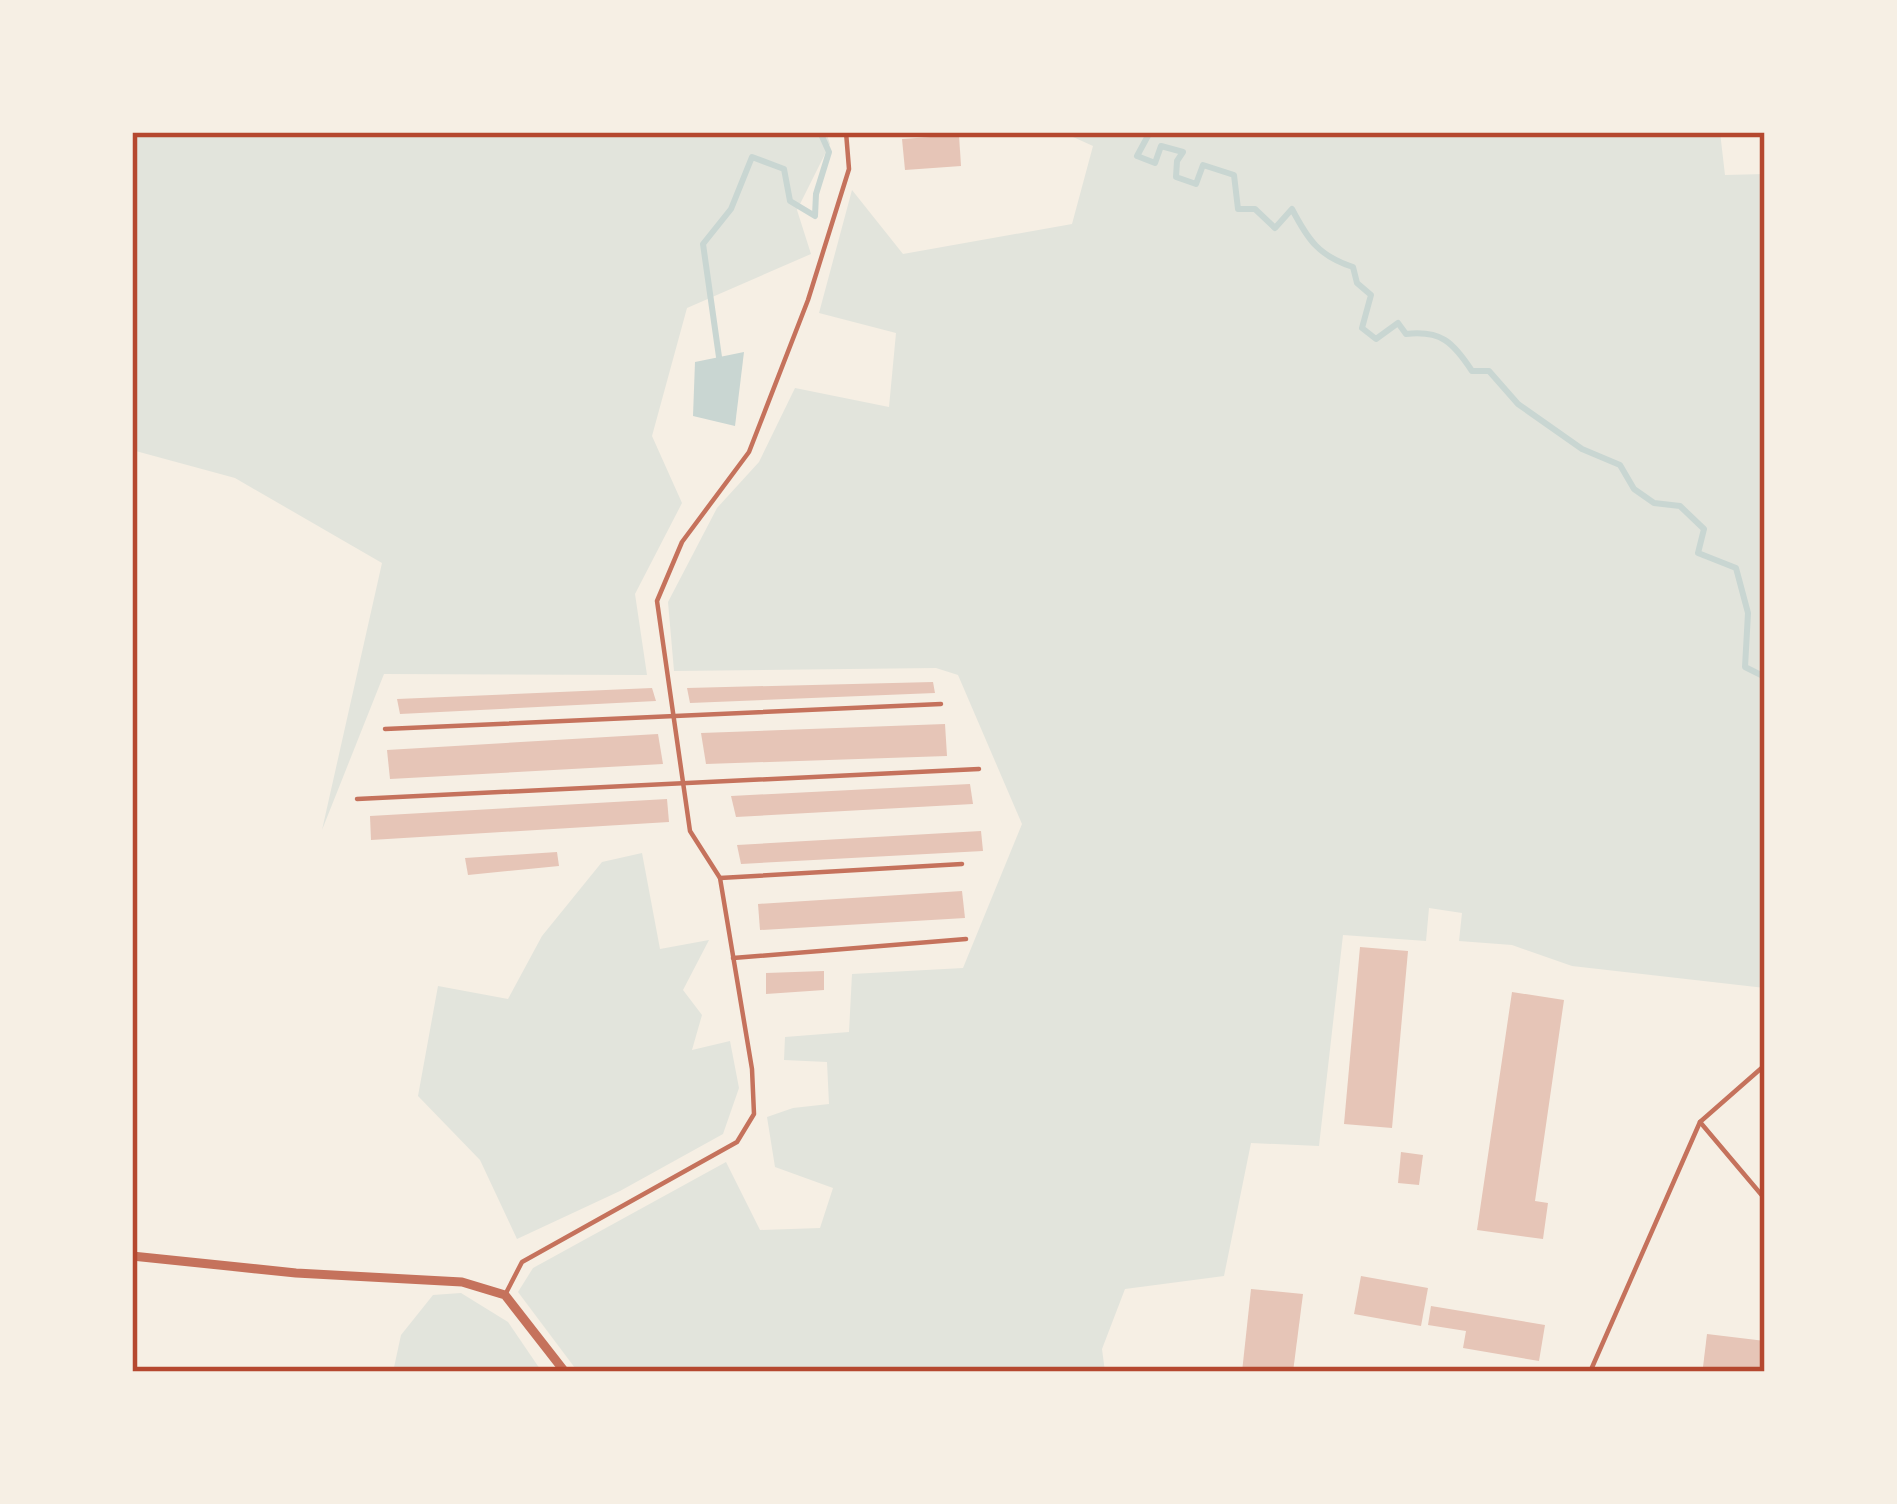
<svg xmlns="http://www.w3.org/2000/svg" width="1897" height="1504" font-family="'Work Sans',sans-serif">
	<rect width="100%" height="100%" fill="#f6efe4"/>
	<!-- green -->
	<g fill="#e2e4dc">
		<path d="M132 132H826L830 144 797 210 811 254 687 308 652 436 682 503 635 594 647 675 384 674 322 830 382 563 235 478 132 450Z"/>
		<path d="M1062 132H1720L1725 175 1765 174V988L1572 966 1512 945 1459 941 1462 913 1429 908 1426 941 1343 935 1319 1146 1251 1143 1224 1276 1125 1289 1102 1349 1105 1372H578L518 1292 533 1268 726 1162 760 1230 820 1228 833 1188 775 1167 767 1117 793 1108 829 1104 827 1062 784 1060 785 1037 849 1032 852 974 963 968 1022 824 958 675 936 668 674 671 668 602 717 508 759 462 795 388 889 407 896 333 819 313 852 190 903 254 1072 224 1093 146Z"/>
		<path d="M642 853 660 949 709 940 683 990 702 1015 692 1050 730 1041 739 1088 723 1134 620 1191 517 1239 480 1160 418 1096 438 986 508 999 542 936 602 862Z"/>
		<path d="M461 1293 508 1322 542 1372H393L401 1335 433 1295Z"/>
	</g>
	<!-- water -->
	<path fill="#c9d6d2" d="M744 352 735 426 693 416 695 362Z"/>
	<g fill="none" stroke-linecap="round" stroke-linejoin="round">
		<!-- stream -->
		<g stroke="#c9d6d2" stroke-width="6">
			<path d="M1150 132 1137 156 1155 163 1161 146 1183 152 1177 161 1176 177 1196 184 1203 165 1234 175 1238 209H1255L1275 228 1292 209C1308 240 1319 256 1353 267L1357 283 1371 295 1362 328 1376 339 1398 323 1406 334C1441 330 1453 342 1472 371H1489L1518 404 1582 449 1620 465 1634 489 1654 503 1680 506 1704 529 1698 553 1736 568 1748 613 1745 667 1765 677"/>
			<path d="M719 357 703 244 731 209 752 157 784 169 790 201 815 216 816 194 829 152 820 132"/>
		</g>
	</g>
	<!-- building -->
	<g fill="#e6c5b7">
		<path d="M959 135 961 166 905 170 902 139Z"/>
		<path d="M933 682 935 693 690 703 687 688Z"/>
		<path d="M652 688 656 701 400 714 397 699Z"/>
		<path d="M945 724 947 756 706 764 701 733Z"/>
		<path d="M658 734 663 764 390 779 387 750Z"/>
		<path d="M970 784 973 804 736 817 731 796Z"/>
		<path d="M667 799 669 822 371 840 370 816Z"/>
		<path d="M981 831 983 851 741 864 737 845Z"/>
		<path d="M557 852 559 866 468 875 465 858Z"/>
		<path d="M962 891 965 918 760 930 758 904Z"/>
		<path d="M1360 947 1408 951 1392 1128 1344 1124Z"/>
		<path d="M824 971V990L766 994V973Z"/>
		<path d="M1512 992 1564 1000 1535 1201 1548 1203 1543 1239 1477 1230Z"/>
		<path d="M1401 1152 1423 1155 1419 1185 1398 1183Z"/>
		<path d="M1361 1276 1428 1288 1421 1326 1354 1314Z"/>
		<path d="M1251 1289 1303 1294 1293 1372H1242Z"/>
		<path d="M1431 1306 1545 1325 1539 1361 1463 1348 1466 1331 1428 1325Z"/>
		<path d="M1707 1334 1765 1341V1372L1703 1367Z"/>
	</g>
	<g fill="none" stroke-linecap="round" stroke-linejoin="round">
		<!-- service -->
		<g stroke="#c5725c" stroke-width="4.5">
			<path d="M385 729 941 704"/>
			<path d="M357 799 979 769"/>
			<path d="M720 878 962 864"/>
			<path d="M733 958 966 939"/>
			<path d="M1700 1122 1765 1199"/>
			<path d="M505 1295 522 1262 737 1142 754 1114 752 1069 720 878 690 831 657 601 682 542 749 452 808 300 849 169 846 132"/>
			<path d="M1590 1372 1700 1122 1765 1065"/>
		</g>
		<!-- minor -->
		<path stroke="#c5725c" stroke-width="9" d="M132 1256 296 1273 462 1282 505 1295 565 1372"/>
	</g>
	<!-- border -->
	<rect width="1897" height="1504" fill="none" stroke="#f6efe4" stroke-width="270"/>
	<rect x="135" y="135" width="1627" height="1234" fill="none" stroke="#b5482f" stroke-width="4.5"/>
</svg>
